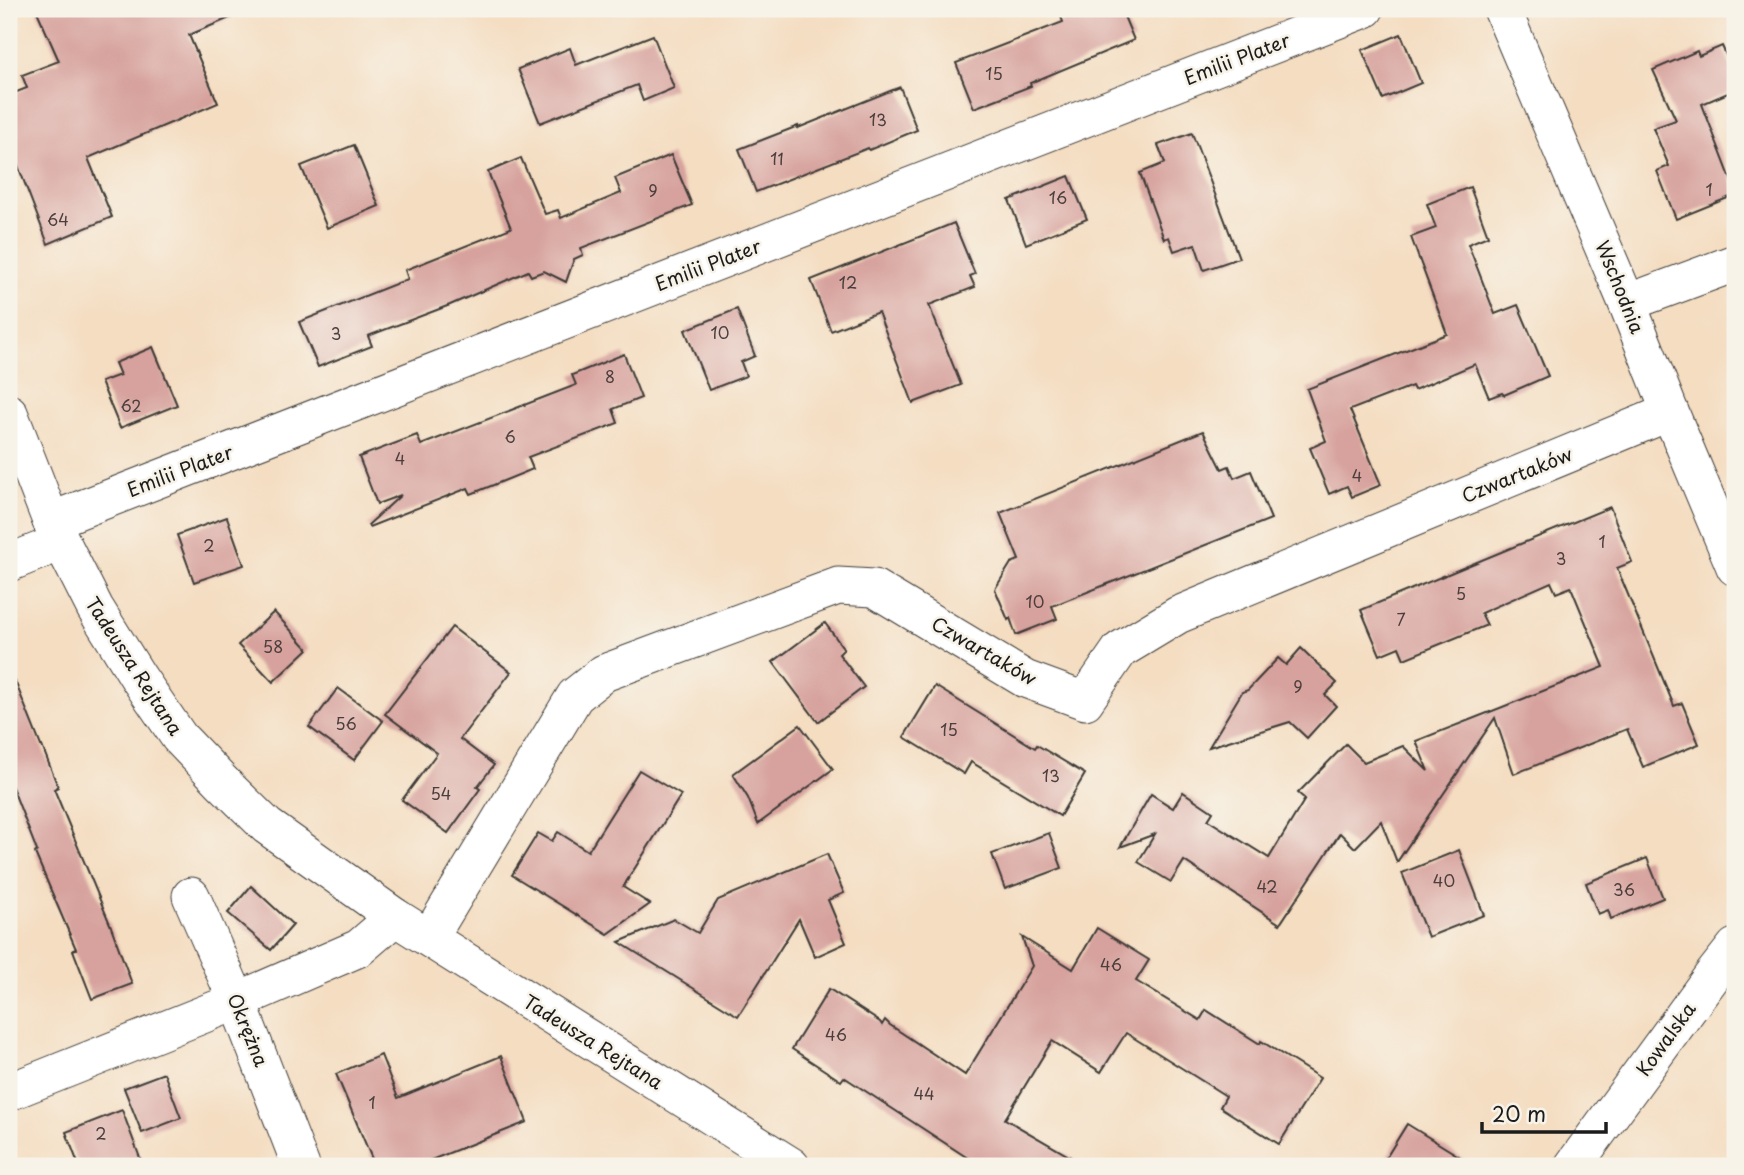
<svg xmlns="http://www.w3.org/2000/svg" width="1744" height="1175" font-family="'Playpen Sans',sans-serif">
	<rect width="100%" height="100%" fill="#f7f3e8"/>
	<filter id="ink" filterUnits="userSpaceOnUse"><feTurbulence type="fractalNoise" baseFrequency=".0143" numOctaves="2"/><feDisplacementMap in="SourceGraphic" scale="14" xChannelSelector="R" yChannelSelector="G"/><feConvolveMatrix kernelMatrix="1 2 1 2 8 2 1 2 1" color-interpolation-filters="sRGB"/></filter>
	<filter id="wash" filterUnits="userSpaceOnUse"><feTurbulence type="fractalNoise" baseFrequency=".00686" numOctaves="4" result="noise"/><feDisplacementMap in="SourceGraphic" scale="28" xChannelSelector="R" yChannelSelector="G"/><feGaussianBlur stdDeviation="1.57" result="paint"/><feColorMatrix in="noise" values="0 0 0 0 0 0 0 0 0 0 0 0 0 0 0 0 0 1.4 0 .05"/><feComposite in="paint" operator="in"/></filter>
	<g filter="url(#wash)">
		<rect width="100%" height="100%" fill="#f4ddc1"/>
		<g id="blocks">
			<!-- building -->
			<g fill="#d7a29d">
				<path d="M36 9H251L189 35 218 103 88 158 112 217 48 244 9 142V95L27 88 22 75 59 61Z"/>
				<path d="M1058 9H1121L1134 40 1030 83 1031 86 974 108 956 63 1063 22Z"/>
				<path d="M1401 34 1421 83 1383 99 1362 50Z"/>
				<path d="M653 35 674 88 643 101 637 85 540 123 518 69 570 48 576 65Z"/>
				<path d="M1722 46 1735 75V90L1702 104 1735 190V195L1676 219 1657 171 1669 166 1653 128 1676 120 1653 70 1697 51 1699 56Z"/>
				<path d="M900 87 917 130 869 150 868 148 756 192 739 149 798 126V128Z"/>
				<path d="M1192 133 1239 258 1204 270 1195 244 1174 251 1169 237 1164 239 1140 173 1165 163 1158 145Z"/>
				<path d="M354 145 379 206 327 228 301 166Z"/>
				<path d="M671 155 692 205 581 248 583 255 574 259 566 282 544 271 531 276 528 271 450 305 368 336 372 346 318 367 299 322 408 279 405 270 511 228 488 172 521 158 545 214 558 210 561 218 621 193 615 178Z"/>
				<path d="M1069 176 1087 219 1026 244 1009 200Z"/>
				<path d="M1470 187 1488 236 1468 244 1495 314 1518 305 1548 376 1504 395 1502 393 1489 398 1475 364 1414 390 1412 386 1350 410 1381 485 1352 497 1347 486 1329 494 1310 448 1326 441 1307 389 1447 334 1411 237 1436 228 1427 204Z"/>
				<path d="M954 223 975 274 970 276 975 287 929 305 961 385 913 403 878 312 831 331 811 280Z"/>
				<path d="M737 309 755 356 741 362 746 376 709 390 685 330Z"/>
				<path d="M153 347 177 405 120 428 101 382 120 375 115 363Z"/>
				<path d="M624 354 641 398 613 409 618 423 528 457 533 469 471 494 468 488 369 527 368 525 401 495 377 504 359 457 417 435 421 445 576 385 572 375Z"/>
				<path d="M1203 431 1222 469 1229 466 1234 478 1251 471 1271 519 1052 606 1057 619 1016 635 1010 618 1008 620 995 589 1011 563 1019 560 1000 513Z"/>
				<path d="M1610 507 1632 562 1617 568 1674 706 1682 703 1699 744 1643 767 1627 729 1514 774 1495 718 1397 862 1381 821 1355 848 1340 833 1280 924 1184 861 1171 882 1138 862 1155 834 1120 847 1151 794 1173 808 1183 792 1213 812 1208 820 1269 858 1305 799 1298 793 1346 744 1364 762 1403 746 1428 771 1416 741 1604 667 1571 587 1556 593 1551 582 1481 613 1487 625 1404 659 1399 647 1380 655 1361 610Z"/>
				<path d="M227 517 244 565 194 582 177 535Z"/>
				<path d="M274 612 308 649 273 682 238 645Z"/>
				<path d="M825 623 844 649 839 654 864 687 818 722 773 662Z"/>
				<path d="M452 627 511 672 460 739 494 765 477 787 480 789 448 833 402 800 437 753 385 714Z"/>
				<path d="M1301 648 1337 683 1325 695 1336 706 1307 738 1290 722 1209 747 1242 692 1248 690 1278 658 1286 665Z"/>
				<path d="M9 671H11L41 746H42L58 787 54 789 110 924 132 984 92 999 73 950 76 949 35 853 37 851 9 779Z"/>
				<path d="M935 686 1035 748 1037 745 1085 774 1060 816 971 762 964 774 904 737Z"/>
				<path d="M338 688 383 721 354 760 309 727Z"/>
				<path d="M800 725 833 769 758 824 748 798 733 774Z"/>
				<path d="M639 770 681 795 623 887 650 904 608 934 512 875 538 833 552 841 558 832 588 851Z"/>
				<path d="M1049 833 1062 868 1005 889 992 854Z"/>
				<path d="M1459 850 1484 915 1428 937 1402 873Z"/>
				<path d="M827 854 844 893 828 900 846 943 815 957 799 919 738 1016 619 942 674 919 698 933 718 900Z"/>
				<path d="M1647 858 1663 898 1611 919 1608 910 1598 914 1586 883Z"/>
				<path d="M251 886 293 925 271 950 228 913Z"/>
				<path d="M1097 928 1149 960 1136 981 1200 1020 1206 1010 1260 1044 1261 1041 1320 1078 1279 1144 1220 1107 1226 1096 1126 1033 1101 1072 1052 1041 1005 1119 1086 1166H980L844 1077 841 1081 792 1049 829 989 880 1022 882 1025 885 1020 890 1025 965 1075 1032 966 1022 937 1073 969Z"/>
				<path d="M381 1055 398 1098 501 1056 527 1122 416 1166H375L336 1074Z"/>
				<path d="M164 1073 181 1118 142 1133 124 1088Z"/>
				<path d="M122 1110 143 1166H79L66 1132Z"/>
				<path d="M1407 1124 1475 1166H1381Z"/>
			</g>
		</g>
	</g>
	<g filter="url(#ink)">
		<use href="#blocks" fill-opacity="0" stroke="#3c3935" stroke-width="2"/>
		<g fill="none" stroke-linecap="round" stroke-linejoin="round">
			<defs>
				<g id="minor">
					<path d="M1502 9 1627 303 1670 412 1735 567"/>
					<path d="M1627 303 1735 263"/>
					<path d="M9 413 51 521 95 608 138 677 179 737 222 782 267 826 395 917 791 1166"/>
					<path d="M51 521 1365 9"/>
					<path d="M9 563 61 542"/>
					<path d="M191 896 237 1001 301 1166"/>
					<path d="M429 938 575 696 604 673 838 586 874 588 1025 679 1085 701 1120 650 1178 615 1670 412"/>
					<path d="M9 1092 237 1001 359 948 395 917"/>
					<path d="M1573 1166 1713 975 1735 947"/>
				</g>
			</defs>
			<!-- minor casing -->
			<use href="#minor" stroke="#3c3935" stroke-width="39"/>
			<!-- minor -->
			<use href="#minor" stroke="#fff" stroke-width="37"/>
		</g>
	</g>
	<g text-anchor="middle" stroke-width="5" stroke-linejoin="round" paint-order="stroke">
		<!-- number labels -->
		<g font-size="16" fill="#4b3e3c">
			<text x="994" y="80">15</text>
			<text x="878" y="126">13</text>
			<text x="777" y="165">11</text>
			<text x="1709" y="196">1</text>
			<text x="653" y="197">9</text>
			<text x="1058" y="204">16</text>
			<text x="58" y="226">64</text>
			<text x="848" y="289">12</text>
			<text x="720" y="339">10</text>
			<text x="336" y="340">3</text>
			<text x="610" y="383">8</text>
			<text x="131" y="412">62</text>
			<text x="510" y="443">6</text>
			<text x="400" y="465">4</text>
			<text x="1357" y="482">4</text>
			<text x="1602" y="548">1</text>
			<text x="209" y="552">2</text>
			<text x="1561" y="565">3</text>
			<text x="1461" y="600">5</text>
			<text x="1035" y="608">10</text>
			<text x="1401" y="626">7</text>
			<text x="273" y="653">58</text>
			<text x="1298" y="693">9</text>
			<text x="346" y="730">56</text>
			<text x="949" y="736">15</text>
			<text x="1051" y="782">13</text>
			<text x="441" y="800">54</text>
			<text x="1444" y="887">40</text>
			<text x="1267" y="893">42</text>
			<text x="1624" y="896">36</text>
			<text x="1111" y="971">46</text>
			<text x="836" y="1041">46</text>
			<text x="924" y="1100">44</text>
			<text x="372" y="1109">1</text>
			<text x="101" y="1140">2</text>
		</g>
		<!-- street labels -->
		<g font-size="19" fill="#1c1c1c" stroke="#f7f3e8">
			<text transform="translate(1237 59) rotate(-21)" y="7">Emilii Plater</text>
			<text transform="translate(708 265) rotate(-21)" y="7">Emilii Plater</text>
			<text transform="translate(1620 287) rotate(68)" y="7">Wschodnia</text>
			<text transform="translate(180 471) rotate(-21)" y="7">Emilii Plater</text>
			<text transform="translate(1517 475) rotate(-22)" y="7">Czwartaków</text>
			<text transform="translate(984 651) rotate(30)" y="7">Czwartaków</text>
			<text transform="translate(134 666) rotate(57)" y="7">Tadeusza Rejtana</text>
			<text transform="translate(248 1030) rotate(68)" y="7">Okrężna</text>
			<text transform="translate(1666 1039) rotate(-54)" y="7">Kowalska</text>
			<text transform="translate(593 1042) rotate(32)" y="7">Tadeusza Rejtana</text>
		</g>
	</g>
	<!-- margin -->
	<rect width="1744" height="1175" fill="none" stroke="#f7f3e8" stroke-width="35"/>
	<!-- scale -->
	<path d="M1482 1122v10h124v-10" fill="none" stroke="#1c1c1c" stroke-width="3.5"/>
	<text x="1492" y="1122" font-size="21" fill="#1c1c1c" stroke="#f7f3e8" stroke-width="5" paint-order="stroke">20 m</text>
</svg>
